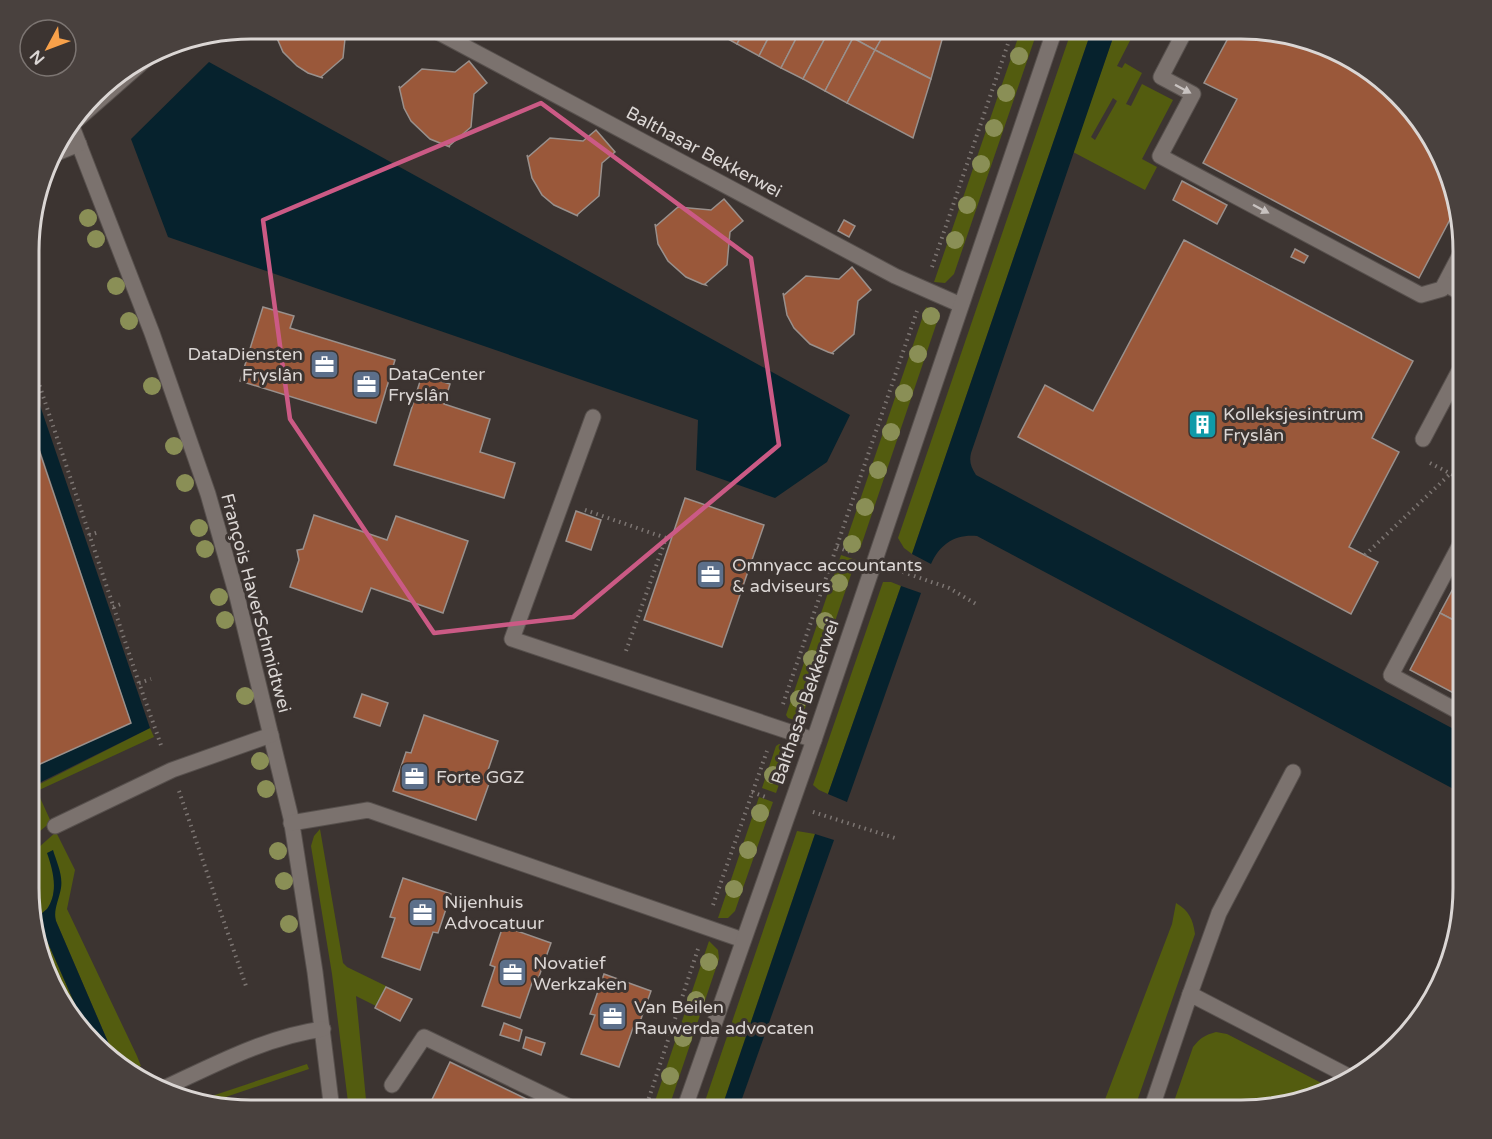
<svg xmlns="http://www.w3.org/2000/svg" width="1492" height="1139" font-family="'Varela Round',sans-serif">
	<rect width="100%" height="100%" fill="#3c3431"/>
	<!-- green -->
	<g fill="#535c0f" fill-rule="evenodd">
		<path d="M1021 29H1038L954 274 945 283 934 282Z"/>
		<path d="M1072 29H1092L912 554 904 548 898 538Z"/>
		<path d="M1116 29H1136L1117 66 1122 68 1125 63 1142 73 1126 104 1131 106 1142 84 1173 100 1142 159 1157 167 1145 190 1073 152ZM1113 98 1117 101 1095 140 1091 137Z"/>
		<path d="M926 307 936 314 937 322 860 549 845 544Z"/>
		<path d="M841 555 856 560 801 720 798 721 788 718 786 715Z"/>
		<path d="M883 582H891L901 586 828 794 819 790 813 785Z"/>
		<path d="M150 728 154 737 37 791 51 822 29 840V793L32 788Z"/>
		<path d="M779 744 790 748 791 751 776 793 762 788 776 746Z"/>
		<path d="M759 797 773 802 735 911 728 918H718Z"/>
		<path d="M320 829 343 963 347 967 386 986 376 1006 356 996 367 1110H349L332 974 311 846 314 836Z"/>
		<path d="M797 831 815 834 721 1110H702Z"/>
		<path d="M56 832 75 870 67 909 137 1056 141 1066 138 1067 145 1080 117 1063 56 921 54 913 61 885 52 867C55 880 56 896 48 908 45 912 40 914 37 918L89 1036 52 987 29 903V856Z"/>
		<path d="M1176 903C1189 911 1193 919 1195 934L1134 1110H1101L1172 924Z"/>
		<path d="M709 941 718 950 719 959 668 1110H652Z"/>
		<path d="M1216 1032 1227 1034 1333 1089 1270 1104 1264 1102 1263 1105 1241 1110H1171L1193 1047C1200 1038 1205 1035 1216 1032Z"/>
		<path d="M307 1064 309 1069 208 1103 197 1101Z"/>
	</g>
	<!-- water -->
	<g fill="#06222d">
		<path d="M1092 29H1116L971 453C969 462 971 467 976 475L1463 734V794L977 536C955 534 940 544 931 564L912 554Z"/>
		<path d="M209 62 850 415 827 462 775 498 696 470 698 420 168 237 131 139Z"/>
		<path d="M30 376 150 728 37 784 29 793V770L131 722 30 419Z"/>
		<path d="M901 586 921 593 847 802 828 794Z"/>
		<path d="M815 834 834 840 738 1110H721Z"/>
		<path d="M53 850C57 863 63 875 61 888 59 900 53 910 56 921L117 1063 105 1055 89 1036 37 918C40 914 44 912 47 909 59 892 53 870 47 853Z"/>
	</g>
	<!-- building -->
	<g fill="#9a583a" stroke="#99908c" stroke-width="1.5">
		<path d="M273 29H346L343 58 321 77 323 78 308 73 297 66 283 52Z"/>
		<path d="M716 29H745L737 44 715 32Z"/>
		<path d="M745 29H773L759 56 737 44Z"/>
		<path d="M773 29H801L781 68 759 56Z"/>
		<path d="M801 29H830L803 79 781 68Z"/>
		<path d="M830 29H836L853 38 825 91 803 79Z"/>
		<path d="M836 29H858L853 38Z"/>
		<path d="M858 29H887L875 50 853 38Z"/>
		<path d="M887 29H945L931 79 875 50Z"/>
		<path d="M1233 29H1255L1326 45 1387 84 1441 153 1454 212 1419 278 1203 163 1237 99 1204 83Z"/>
		<path d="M853 38 875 50 847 103 825 91Z"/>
		<path d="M875 50 931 79 913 138 847 103Z"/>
		<path d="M469 61 487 83 474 94 471 127 449 146 450 147 430 139 411 121 404 108 399 86 400 88 422 69 455 72Z"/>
		<path d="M596 130 615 152 602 163 599 196 577 215 578 216 554 205 542 195 532 178 527 155 528 157 550 138 583 141Z"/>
		<path d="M1182 181 1227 205 1217 224 1173 200Z"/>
		<path d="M724 199 743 221 730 232 727 265 705 284 706 285 702 284 686 277 668 261 658 244 655 224 656 226 678 207 711 210Z"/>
		<path d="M844 220 855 226 849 237 838 231Z"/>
		<path d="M1184 240 1413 361 1372 438 1399 452 1349 547 1378 562 1351 614 1018 437 1045 385 1093 411Z"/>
		<path d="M1295 249 1308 256 1304 263 1291 257Z"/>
		<path d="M852 267 871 290 858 301 854 334 832 353 834 354 828 352 810 344 794 328 787 315 783 293 784 295 806 276 839 279Z"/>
		<path d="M263 307 294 316 290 328 395 360 376 423 240 381Z"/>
		<path d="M422 375 450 384 444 404 490 419 480 452 515 463 504 498 394 465Z"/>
		<path d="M30 423 131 723 29 769Z"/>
		<path d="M685 498 764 525 722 647 644 620Z"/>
		<path d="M576 511 601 520 591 550 566 541Z"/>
		<path d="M314 515 387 540 396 516 468 541 443 613 371 588 362 612 290 587 299 560 297 550 303 549Z"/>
		<path d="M1463 570V625L1440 613Z"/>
		<path d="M1440 613 1463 625V698L1410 670Z"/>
		<path d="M362 694 388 703 380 726 354 717Z"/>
		<path d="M424 715 498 741 485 779 490 781 476 820 393 791 406 752 411 753Z"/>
		<path d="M403 878 451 894 438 933 433 932 420 970 382 957 395 918 390 917Z"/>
		<path d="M503 926 551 943 537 982 533 980 520 1018 482 1006 495 967 490 965Z"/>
		<path d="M604 974 651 991 637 1030 633 1028 619 1067 581 1054 595 1015 590 1014Z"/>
		<path d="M386 987 412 999 400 1021 375 1008Z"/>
		<path d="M504 1023 522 1030 519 1041 500 1035Z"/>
		<path d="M526 1037 545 1043 541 1055 523 1048Z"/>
		<path d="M450 1062 549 1110H427Z"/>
	</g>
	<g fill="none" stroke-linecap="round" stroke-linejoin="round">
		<defs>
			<g id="minor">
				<path d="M432 29 895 276 961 305"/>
				<path d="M1186 29 1161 77 1193 94 1160 156 1421 295 1442 289 1463 249"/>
				<path d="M71 124 152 333 208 494 237 596 291 818 315 972 332 1110"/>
				<path d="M71 125 145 60"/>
				<path d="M54 154 79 144"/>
				<path d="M1445 284 1463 294"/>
				<path d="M593 417 512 639 814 740"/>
				<path d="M1423 439 1458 373 1463 367"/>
				<path d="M1463 714 1391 675 1463 539"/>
				<path d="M291 823 368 810 743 940"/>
				<path d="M55 826 172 770 271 735"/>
				<path d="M1190 994 1219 913 1293 772"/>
				<path d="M392 1085 424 1037 576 1110"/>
				<path d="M160 1090C212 1066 265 1037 323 1029"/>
				<path d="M313 1110 332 1104"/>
				<path d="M684 1110 814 740 1055 29"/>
				<path d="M1151 1110 1190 994 1352 1078"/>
			</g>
		</defs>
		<!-- minor casing -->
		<use href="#minor" stroke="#57504d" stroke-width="17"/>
		<!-- path -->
		<g stroke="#7c7572" stroke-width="4" stroke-dasharray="1.5 4.5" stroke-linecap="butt">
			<path d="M932 267 1013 29"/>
			<path d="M30 357 139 683 162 748"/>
			<path d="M1430 463 1457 477 1463 465"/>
			<path d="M585 510 666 538 626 651"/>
			<path d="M89 535 99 532"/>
			<path d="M837 547 853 553"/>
			<path d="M1365 555 1450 474"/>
			<path d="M897 570 949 588 976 604"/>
			<path d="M113 607 124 603"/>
			<path d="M139 683 151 679"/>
			<path d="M783 704 917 311"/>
			<path d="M179 791 247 989"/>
			<path d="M752 792 768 798"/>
			<path d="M813 812 898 839"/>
			<path d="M29 847 38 840"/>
			<path d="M713 905 767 751"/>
			<path d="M645 1110 698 949"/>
		</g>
		<!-- minor -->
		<use href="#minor" stroke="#7b726e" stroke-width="15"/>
	</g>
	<!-- trees -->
	<g fill="#8a8f56">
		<circle cx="1019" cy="56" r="9"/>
		<circle cx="1006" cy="93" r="9"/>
		<circle cx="994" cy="128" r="9"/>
		<circle cx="981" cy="164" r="9"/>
		<circle cx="967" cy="205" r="9"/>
		<circle cx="88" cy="218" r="9"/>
		<circle cx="96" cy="239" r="9"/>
		<circle cx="955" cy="240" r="9"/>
		<circle cx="116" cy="286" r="9"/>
		<circle cx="931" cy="316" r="9"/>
		<circle cx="129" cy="321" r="9"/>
		<circle cx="918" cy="354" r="9"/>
		<circle cx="152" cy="386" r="9"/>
		<circle cx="904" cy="393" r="9"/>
		<circle cx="891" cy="432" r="9"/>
		<circle cx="174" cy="446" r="9"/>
		<circle cx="878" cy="470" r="9"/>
		<circle cx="185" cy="483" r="9"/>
		<circle cx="865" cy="507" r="9"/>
		<circle cx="199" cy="528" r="9"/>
		<circle cx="852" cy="544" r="9"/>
		<circle cx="205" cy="549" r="9"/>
		<circle cx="839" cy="583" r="9"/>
		<circle cx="219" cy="597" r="9"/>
		<circle cx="225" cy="620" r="9"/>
		<circle cx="825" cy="621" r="9"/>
		<circle cx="812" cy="659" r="9"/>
		<circle cx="245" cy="696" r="9"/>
		<circle cx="799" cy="699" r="9"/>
		<circle cx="260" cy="761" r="9"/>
		<circle cx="773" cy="775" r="9"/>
		<circle cx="266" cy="789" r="9"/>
		<circle cx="760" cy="813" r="9"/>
		<circle cx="748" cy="850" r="9"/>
		<circle cx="278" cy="851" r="9"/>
		<circle cx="284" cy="881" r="9"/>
		<circle cx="734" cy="889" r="9"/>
		<circle cx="289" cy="924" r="9"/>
		<circle cx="709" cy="962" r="9"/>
		<circle cx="696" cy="1000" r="9"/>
		<circle cx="683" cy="1038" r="9"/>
		<circle cx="670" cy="1076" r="9"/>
	</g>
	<!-- one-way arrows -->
	<defs><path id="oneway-solid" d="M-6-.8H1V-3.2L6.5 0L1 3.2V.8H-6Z" transform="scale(1.5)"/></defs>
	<g fill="#c8c2c0">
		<use href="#oneway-solid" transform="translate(1183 89) rotate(28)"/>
		<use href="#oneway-solid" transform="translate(1261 209) rotate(28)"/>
	</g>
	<!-- marked area -->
	<path fill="none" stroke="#cb5a85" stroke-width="4.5" stroke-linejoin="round" d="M541 103 751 258 779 445 573 617 434 633 290 419 263 220Z"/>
	<!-- icons -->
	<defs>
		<symbol id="office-square" viewBox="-11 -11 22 22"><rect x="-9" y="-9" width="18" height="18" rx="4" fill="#5c6f8a" stroke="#3c3431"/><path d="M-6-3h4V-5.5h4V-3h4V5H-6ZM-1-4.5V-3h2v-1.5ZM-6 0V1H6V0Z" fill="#fff"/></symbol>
		<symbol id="building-square" viewBox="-11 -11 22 22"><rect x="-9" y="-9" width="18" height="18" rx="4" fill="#0f9aa8" stroke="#3c3431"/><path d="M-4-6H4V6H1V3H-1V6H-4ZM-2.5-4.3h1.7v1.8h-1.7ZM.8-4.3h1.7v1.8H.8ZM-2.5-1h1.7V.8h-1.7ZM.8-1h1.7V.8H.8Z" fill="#fff"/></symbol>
	</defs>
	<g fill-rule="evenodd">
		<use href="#office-square" x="308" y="348" width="33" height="33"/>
		<use href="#office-square" x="350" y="368" width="33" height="33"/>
		<use href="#building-square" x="1186" y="408" width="33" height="33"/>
		<use href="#office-square" x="694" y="558" width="33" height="33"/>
		<use href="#office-square" x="398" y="760" width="33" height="33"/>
		<use href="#office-square" x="406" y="896" width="33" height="33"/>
		<use href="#office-square" x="496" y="956" width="33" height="33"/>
		<use href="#office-square" x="596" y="1000" width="33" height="33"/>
	</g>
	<g text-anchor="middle" stroke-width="6" stroke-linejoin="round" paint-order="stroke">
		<!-- street labels -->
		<g font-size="18" fill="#dbd6d4" stroke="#3c3431">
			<text transform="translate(704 152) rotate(28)" y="6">Balthasar Bekkerwei</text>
			<text transform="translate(256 603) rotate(75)" y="6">François HaverSchmidtwei</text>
			<text transform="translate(805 702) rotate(-71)" y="6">Balthasar Bekkerwei</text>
		</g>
		<!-- poi labels -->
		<g font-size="18" fill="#dbd6d4" stroke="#3c3431" text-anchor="start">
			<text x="303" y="360" text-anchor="end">DataDiensten<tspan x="303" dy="21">Fryslân</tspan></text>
			<text x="388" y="380">DataCenter<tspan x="388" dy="21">Fryslân</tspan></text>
			<text x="1223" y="420">Kolleksjesintrum<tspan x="1223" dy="21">Fryslân</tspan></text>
			<text x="732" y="571">Omnyacc accountants<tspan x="732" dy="21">&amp; adviseurs</tspan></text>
			<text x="436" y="783">Forte GGZ</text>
			<text x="444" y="908">Nijenhuis<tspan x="444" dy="21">Advocatuur</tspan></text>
			<text x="533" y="969">Novatief<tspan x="533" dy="21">Werkzaken</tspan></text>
			<text x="634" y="1013">Van Beilen<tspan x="634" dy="21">Rauwerda advocaten</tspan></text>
		</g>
	</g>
	<!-- crop -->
	<path d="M0 0H1492V1139H0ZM251 39H1241A212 212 0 0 1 1453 251V888A212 212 0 0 1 1241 1100H251A212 212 0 0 1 39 888V251A212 212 0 0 1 251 39Z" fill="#49413e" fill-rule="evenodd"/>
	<path fill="none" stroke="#dbd6d4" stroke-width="3" d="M251 39H1241A212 212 0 0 1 1453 251V888A212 212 0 0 1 1241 1100H251A212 212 0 0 1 39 888V251A212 212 0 0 1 251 39Z"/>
	<!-- north arrow -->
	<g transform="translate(48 48) rotate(229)"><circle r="28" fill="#3c3431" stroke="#7c7572" stroke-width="1.5"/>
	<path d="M0-4.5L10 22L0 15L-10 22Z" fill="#f8a14a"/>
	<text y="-9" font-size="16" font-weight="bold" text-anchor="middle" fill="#dbd6d4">N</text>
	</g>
</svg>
